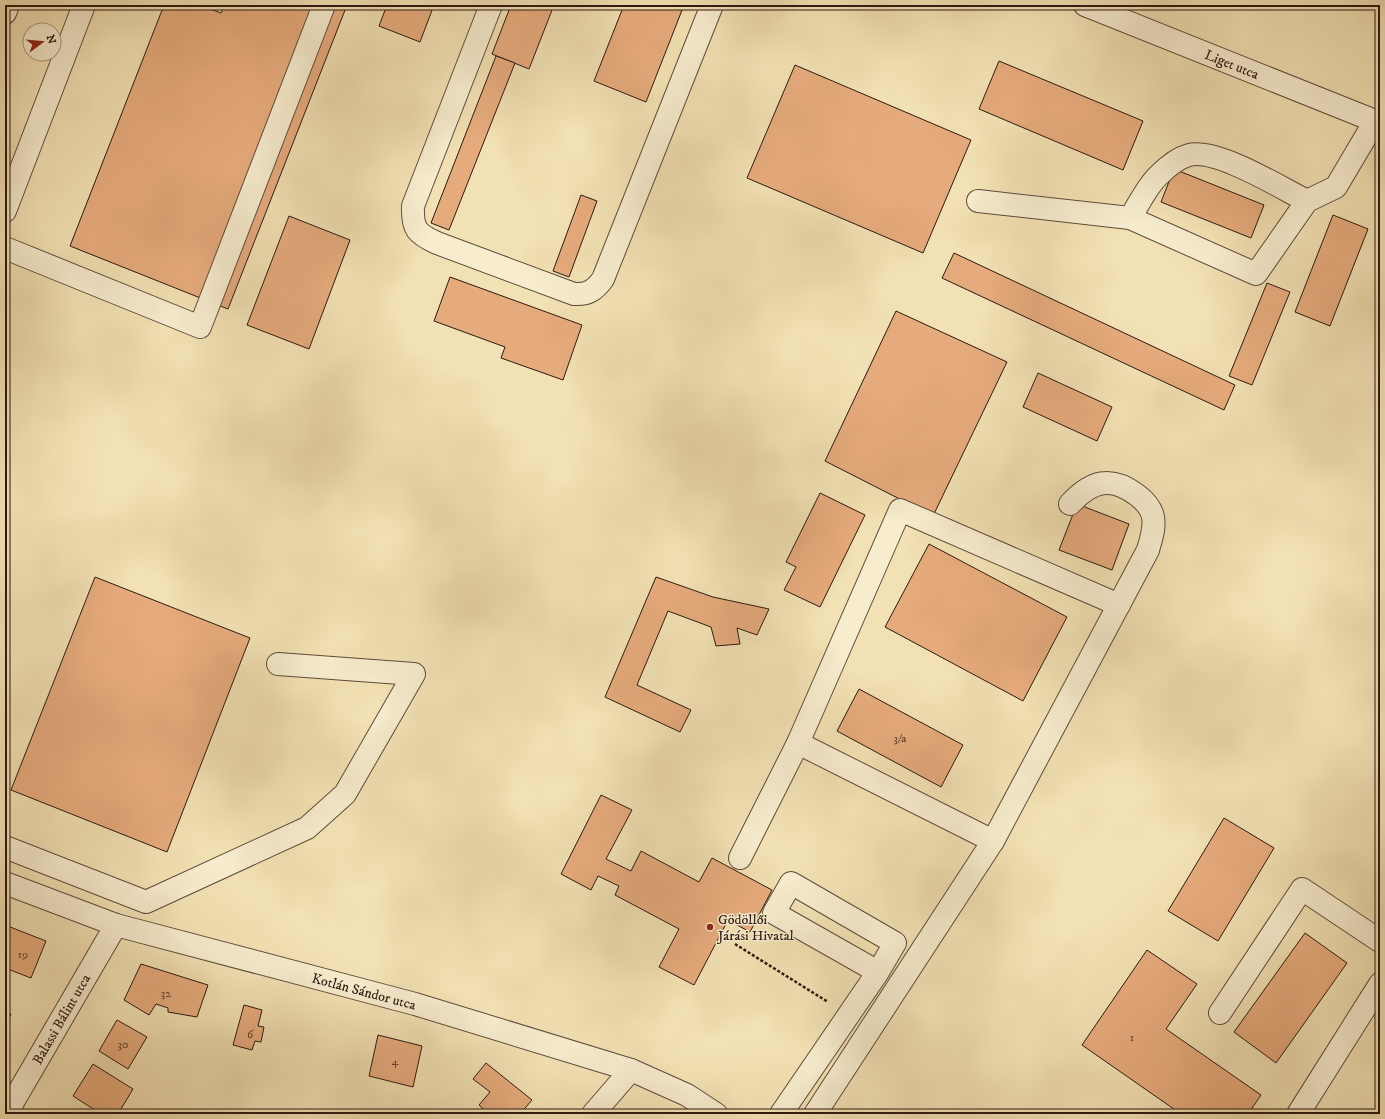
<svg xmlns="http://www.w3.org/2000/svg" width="1385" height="1119" font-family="'IM FELL DW Pica',serif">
	<rect width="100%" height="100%" fill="#f2e1b4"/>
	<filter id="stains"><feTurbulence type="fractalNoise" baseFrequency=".005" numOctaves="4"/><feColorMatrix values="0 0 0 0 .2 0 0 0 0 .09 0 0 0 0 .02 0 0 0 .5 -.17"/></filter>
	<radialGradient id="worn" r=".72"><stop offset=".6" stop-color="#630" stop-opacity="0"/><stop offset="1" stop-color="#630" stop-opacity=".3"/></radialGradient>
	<!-- building -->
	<g fill="#e6ab7d" stroke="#2c1911">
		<path d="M164 5H200L221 13 225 5H347L228 309 70 246Z"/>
		<path d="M387 5H434L420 42 379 26Z"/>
		<path d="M511 5H554L529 69 492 54Z"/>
		<path d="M624 5H684L646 102 594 81Z"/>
		<path d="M496 56 515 63 449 230 431 223Z"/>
		<path d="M999 61 1143 121 1123 170 979 109Z"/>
		<path d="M795 65 971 140 923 253 747 178Z"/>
		<path d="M1174 169 1264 205 1251 238 1161 202Z"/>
		<path d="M581 195 597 201 569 277 553 271Z"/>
		<path d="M1333 215 1368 229 1330 326 1295 312Z"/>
		<path d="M289 216 350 240 309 349 247 325Z"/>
		<path d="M954 253 1235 385 1224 410 942 278Z"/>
		<path d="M450 277 582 325 563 380 501 358 505 347 434 321Z"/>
		<path d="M1267 283 1290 292 1252 385 1229 376Z"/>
		<path d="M896 311 1007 362 933 516 825 461Z"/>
		<path d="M1038 373 1112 407 1097 441 1023 407Z"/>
		<path d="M820 493 865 515 820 607 784 590 796 567 786 562Z"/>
		<path d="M1077 504 1129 524 1112 570 1059 550Z"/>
		<path d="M929 544 1067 617 1023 701 885 627Z"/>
		<path d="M95 577 250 638 167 852 11 790Z"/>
		<path d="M656 577 713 597 769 609 757 635 737 628 740 644 716 646 711 627 668 611 637 685 691 710 680 732 605 697Z"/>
		<path d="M859 689 963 745 941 787 837 731Z"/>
		<path d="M601 795 632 810 606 859 631 871 641 851 699 882 712 858 772 890 750 932 728 920 694 985 659 967 679 929 615 895 619 886 598 876 591 890 561 874Z"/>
		<path d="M1224 818 1274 848 1218 941 1168 911Z"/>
		<path d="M5 925 46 941 31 978 5 968Z"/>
		<path d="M1305 933 1347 963 1276 1063 1234 1032Z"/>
		<path d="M1147 950 1197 984 1166 1029 1261 1095 1248 1114H1181L1082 1045Z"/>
		<path d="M141 964 208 985 197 1017 168 1012V1008L156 1004 149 1015 124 1000Z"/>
		<path d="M244 1005 262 1010 258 1026 264 1027 261 1042 255 1041 252 1050 233 1045Z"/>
		<path d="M5 1012 11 1014 6 1026 9 1027 5 1038Z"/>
		<path d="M117 1020 147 1037 128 1069 99 1051Z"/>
		<path d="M378 1035 422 1046 413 1087 369 1076Z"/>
		<path d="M486 1063 532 1100 520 1114H489L479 1105 490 1092 473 1079Z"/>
		<path d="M93 1064 133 1089 118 1114H101L73 1096Z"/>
	</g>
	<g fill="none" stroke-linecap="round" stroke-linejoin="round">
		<defs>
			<g id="minor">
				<path d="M491 5 413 206C412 229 417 234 437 243L574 294C588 295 595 290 603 279L712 5"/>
				<path d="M1085 5 1380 123"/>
				<path d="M5 13 8 5"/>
				<path d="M978 201 1130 218 1256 274 1307 201 1336 187 1375 121"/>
				<path d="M5 211 84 5"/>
				<path d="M1130 218C1139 204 1147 186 1159 175 1167 167 1178 158 1189 155 1217 148 1281 188 1307 201"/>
				<path d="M5 248 200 327 324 5"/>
				<path d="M993 841 798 743 900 510 1119 605"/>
				<path d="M5 847 146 902 307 828 345 794 414 674 278 664"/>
				<path d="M740 858 798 743"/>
				<path d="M5 883 116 925 415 1004 631 1070 687 1095 716 1114"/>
				<path d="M1220 1013 1302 889 1380 941"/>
				<path d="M6 1114 116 925"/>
				<path d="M593 1114 631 1070"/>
				<path d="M781 1114 878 972 895 943 791 883 774 913 878 972"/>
				<path d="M815 1114 993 841 1148 550C1151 539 1155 529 1153 517 1151 507 1145 501 1137 495 1111 475 1091 481 1070 504"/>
				<path d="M1298 1114 1380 984"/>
			</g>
		</defs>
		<!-- minor casing -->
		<use href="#minor" stroke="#5e4b3a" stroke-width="24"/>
		<!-- path -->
		<path stroke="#2c1911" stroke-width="2.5" stroke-dasharray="3 2" stroke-linecap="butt" d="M735 944 828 1002"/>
		<!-- minor -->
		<use href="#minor" stroke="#f7ecce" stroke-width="22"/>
	</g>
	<!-- markers -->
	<circle fill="#8f2418" stroke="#f7ecce" stroke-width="1.5" cx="710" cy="927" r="4"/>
	<g text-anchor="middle" stroke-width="3" stroke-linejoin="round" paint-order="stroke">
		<!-- number labels -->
		<g font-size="12" fill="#5a3e2c">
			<text x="900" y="742">3/a</text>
			<text x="23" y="958">19</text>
			<text x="166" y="997">32</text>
			<text x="250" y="1038">6</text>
			<text x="1132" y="1041">1</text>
			<text x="123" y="1048">30</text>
			<text x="395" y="1065">4</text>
		</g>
		<!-- street labels -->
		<g font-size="14" fill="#2c1911" stroke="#f7ecce">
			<text transform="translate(1232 64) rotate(22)" y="5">Liget utca</text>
			<text transform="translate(364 991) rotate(15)" y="5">Kotlán Sándor utca</text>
			<text transform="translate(61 1019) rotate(-60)" y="5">Balassi Bálint utca</text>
		</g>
		<!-- poi labels -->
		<g font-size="14" fill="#2c1911" stroke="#f7ecce" text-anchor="start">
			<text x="718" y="924">Gödöllői<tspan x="718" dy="16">Járási Hivatal</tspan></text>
		</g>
	</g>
	<!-- margin -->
	<rect width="1385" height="1119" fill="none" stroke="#f2e1b4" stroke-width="20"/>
	<rect x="6" y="6" width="1373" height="1107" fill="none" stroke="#2c1911" stroke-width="2"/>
	<rect x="10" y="10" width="1365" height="1099" fill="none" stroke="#2c1911"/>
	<!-- north arrow -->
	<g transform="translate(42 42) rotate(74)"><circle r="19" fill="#f7ecce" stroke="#a69882"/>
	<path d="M0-3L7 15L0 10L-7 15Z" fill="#8f2418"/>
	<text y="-6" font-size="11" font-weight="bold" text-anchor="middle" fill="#2c1911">N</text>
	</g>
	<rect width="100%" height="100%" filter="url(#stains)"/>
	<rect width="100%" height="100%" fill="url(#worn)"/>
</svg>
